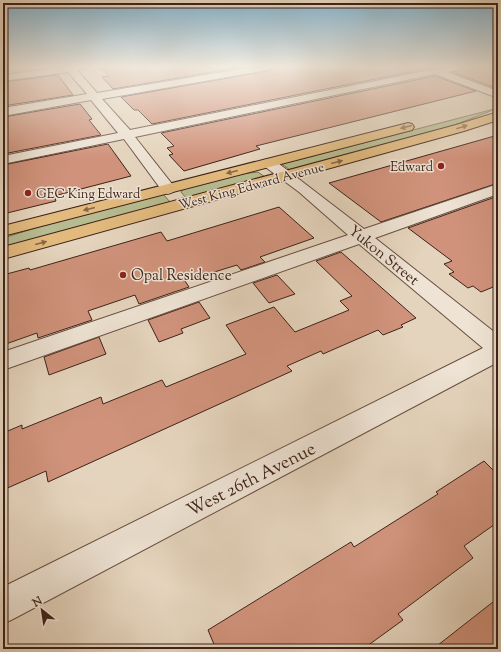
<svg xmlns="http://www.w3.org/2000/svg" width="501" height="652" font-family="'Sorts Mill Goudy',serif">
	<rect width="100%" height="100%" fill="#e5d4bd"/>
	<filter id="stains"><feTurbulence type="fractalNoise" baseFrequency=".005" numOctaves="4"/><feColorMatrix values="0 0 0 0 .2 0 0 0 0 .09 0 0 0 0 .02 0 0 0 .5 -.17"/></filter>
	<radialGradient id="worn" r=".72"><stop offset=".6" stop-color="#630" stop-opacity="0"/><stop offset="1" stop-color="#630" stop-opacity=".3"/></radialGradient>
	<!-- green -->
	<g fill="#b6bc90" stroke="#7a7054">
		<path d="M498 108 452 126 290 170 282 164Z"/>
		<path d="M258 172 265 177 186 198 181 192 183 189 241 174Z"/>
		<path d="M163 194 170 202 3 249V238L55 222Z"/>
	</g>
	<!-- building -->
	<g fill="#d0927b" stroke="#3e2319">
		<path d="M99 66H248L113 89 102 77 109 76Z"/>
		<path d="M274 66H440L152 124 138 110H134L121 97 268 71Z"/>
		<path d="M473 66H487L498 70V86L493 87 452 72 460 70 462 68Z"/>
		<path d="M58 75 73 95 3 106V82Z"/>
		<path d="M435 76 476 91 256 146 260 149 184 171 169 155 173 154 167 148 174 146 161 133Z"/>
		<path d="M80 104 92 119 89 120 101 135 3 154V117Z"/>
		<path d="M498 135V183L381 222 329 183Z"/>
		<path d="M108 144 131 176 54 196 56 201 3 214V165Z"/>
		<path d="M498 196V285L481 292 473 286 468 288 449 274 454 272 444 264 452 261 408 228Z"/>
		<path d="M279 207 314 238 260 257 265 262 241 270 237 265 185 281 189 287 139 304 135 295 88 311 92 320 38 338 37 333 3 345V275L29 268 30 270 161 232 167 241Z"/>
		<path d="M341 252 416 318 401 325 403 327 383 335 378 330 323 354 321 351 287 366 292 371 48 482 46 471 3 490V433L22 425V429L101 397 103 404 162 380 166 387 246 354 226 325 274 307 295 332 349 310 340 301 352 296 316 261Z"/>
		<path d="M277 275 295 294 269 303 253 283Z"/>
		<path d="M199 302 210 318 181 329 183 333 159 342 148 320Z"/>
		<path d="M99 337 106 354 49 375 44 357Z"/>
		<path d="M484 461 498 475V522L464 546 473 558 398 614 403 620 363 649H216L208 630 351 542 354 547 438 494 436 492Z"/>
		<path d="M498 598V649H433Z"/>
	</g>
	<g fill="none" stroke-linecap="round" stroke-linejoin="round">
		<defs>
			<g id="minor">
				<path d="M63 67H84L83 69 77 70 97 93 254 67H273L268 70 102 99 130 130 445 67H461L460 69 447 72 498 91V98L435 74 135 137 176 189 173 192 168 194 163 192 124 139 3 164V156L118 133 91 100 3 116V108L87 94 68 72 3 81V75Z"/>
				<path d="M269 159 274 160 364 229 498 184V194L375 238 498 335V362L15 618 3 624V587L483 348 359 244 3 370V352L348 235 299 192 264 166 262 163 264 160Z"/>
			</g>
			<g id="major">
				<path d="M498 112V120L464 131 3 259V247L456 125Z"/>
				<path d="M408 123 412 124 414 127 412 130 3 236V226Z"/>
			</g>
		</defs>
		<!-- minor casing -->
		<use href="#minor" stroke="#684f42" stroke-width="2"/>
		<!-- major casing -->
		<use href="#major" stroke="#3e2319" stroke-width="2"/>
		<!-- minor -->
		<use href="#minor" fill="#eee3d4" fill-rule="evenodd"/>
		<!-- major -->
		<use href="#major" fill="#e2ba7e" fill-rule="evenodd"/>
	</g>
	<!-- one-way arrows -->
	<defs><path id="oneway-solid" d="M-6-.8H1V-3.2L6.5 0L1 3.2V.8H-6Z"/></defs>
	<g fill="#886746">
		<use href="#oneway-solid" transform="translate(406 127) rotate(166)"/>
		<use href="#oneway-solid" transform="translate(462 127) rotate(-17)"/>
		<use href="#oneway-solid" transform="translate(337 162) rotate(-15)"/>
		<use href="#oneway-solid" transform="translate(232 172) rotate(166)"/>
		<use href="#oneway-solid" transform="translate(89 209) rotate(166)"/>
		<use href="#oneway-solid" transform="translate(41 243) rotate(-15)"/>
	</g>
	<!-- sky -->
	<linearGradient id="sky" x2="0" y2="1"><stop stop-color="#87b6d0"/><stop offset="0.42" stop-color="#f3ece1"/><stop offset="1" stop-color="#f3ece1" stop-opacity="0"/></linearGradient>
	<rect width="501" height="158" fill="url(#sky)"/>
	<!-- markers -->
	<g fill="#8f2418" stroke="#eee3d4" stroke-width="1.5">
		<circle cx="441" cy="166" r="4"/>
		<circle cx="28" cy="193" r="4"/>
		<circle cx="123" cy="275" r="4"/>
	</g>
	<g text-anchor="middle" stroke-width="3" stroke-linejoin="round" paint-order="stroke">
		<!-- far-poi labels -->
		<g font-size="13" fill="#3e2319" stroke="#eee3d4" text-anchor="end">
			<text x="433" y="171">Edward</text>
			<text x="36" y="198" text-anchor="start">GEC King Edward</text>
		</g>
		<!-- far-street labels -->
		<g font-size="13" fill="#3e2319" stroke="#eee3d4">
			<text transform="translate(251 185) rotate(-15)" y="5">West King Edward Avenue</text>
		</g>
		<!-- street labels -->
		<g font-size="15" fill="#3e2319" stroke="#eee3d4">
			<text transform="translate(384 255) rotate(39)" y="5">Yukon Street</text>
		</g>
		<!-- poi labels -->
		<g font-size="15" fill="#3e2319" stroke="#eee3d4" text-anchor="start">
			<text x="131" y="280">Opal Residence</text>
		</g>
		<!-- near-street labels -->
		<g font-size="18" fill="#3e2319" stroke="#eee3d4">
			<text transform="translate(251 479) rotate(-27)" y="6">West 26th Avenue</text>
		</g>
	</g>
	<!-- margin -->
	<rect width="501" height="652" fill="none" stroke="#e5d4bd" stroke-width="16"/>
	<rect x="4" y="4" width="493" height="644" fill="none" stroke="#3e2319" stroke-width="2"/>
	<rect x="8" y="8" width="485" height="636" fill="none" stroke="#3e2319"/>
	<!-- north arrow -->
	<g transform="translate(42 610) rotate(330)" stroke="#eee3d4" stroke-width="3" paint-order="stroke">
	<path d="M0-3L7 15L0 10L-7 15Z" fill="#3e2319"/>
	<text y="-6" font-size="11" font-weight="bold" text-anchor="middle" fill="#3e2319">N</text>
	</g>
	<rect width="100%" height="100%" filter="url(#stains)"/>
	<rect width="100%" height="100%" fill="url(#worn)"/>
</svg>
